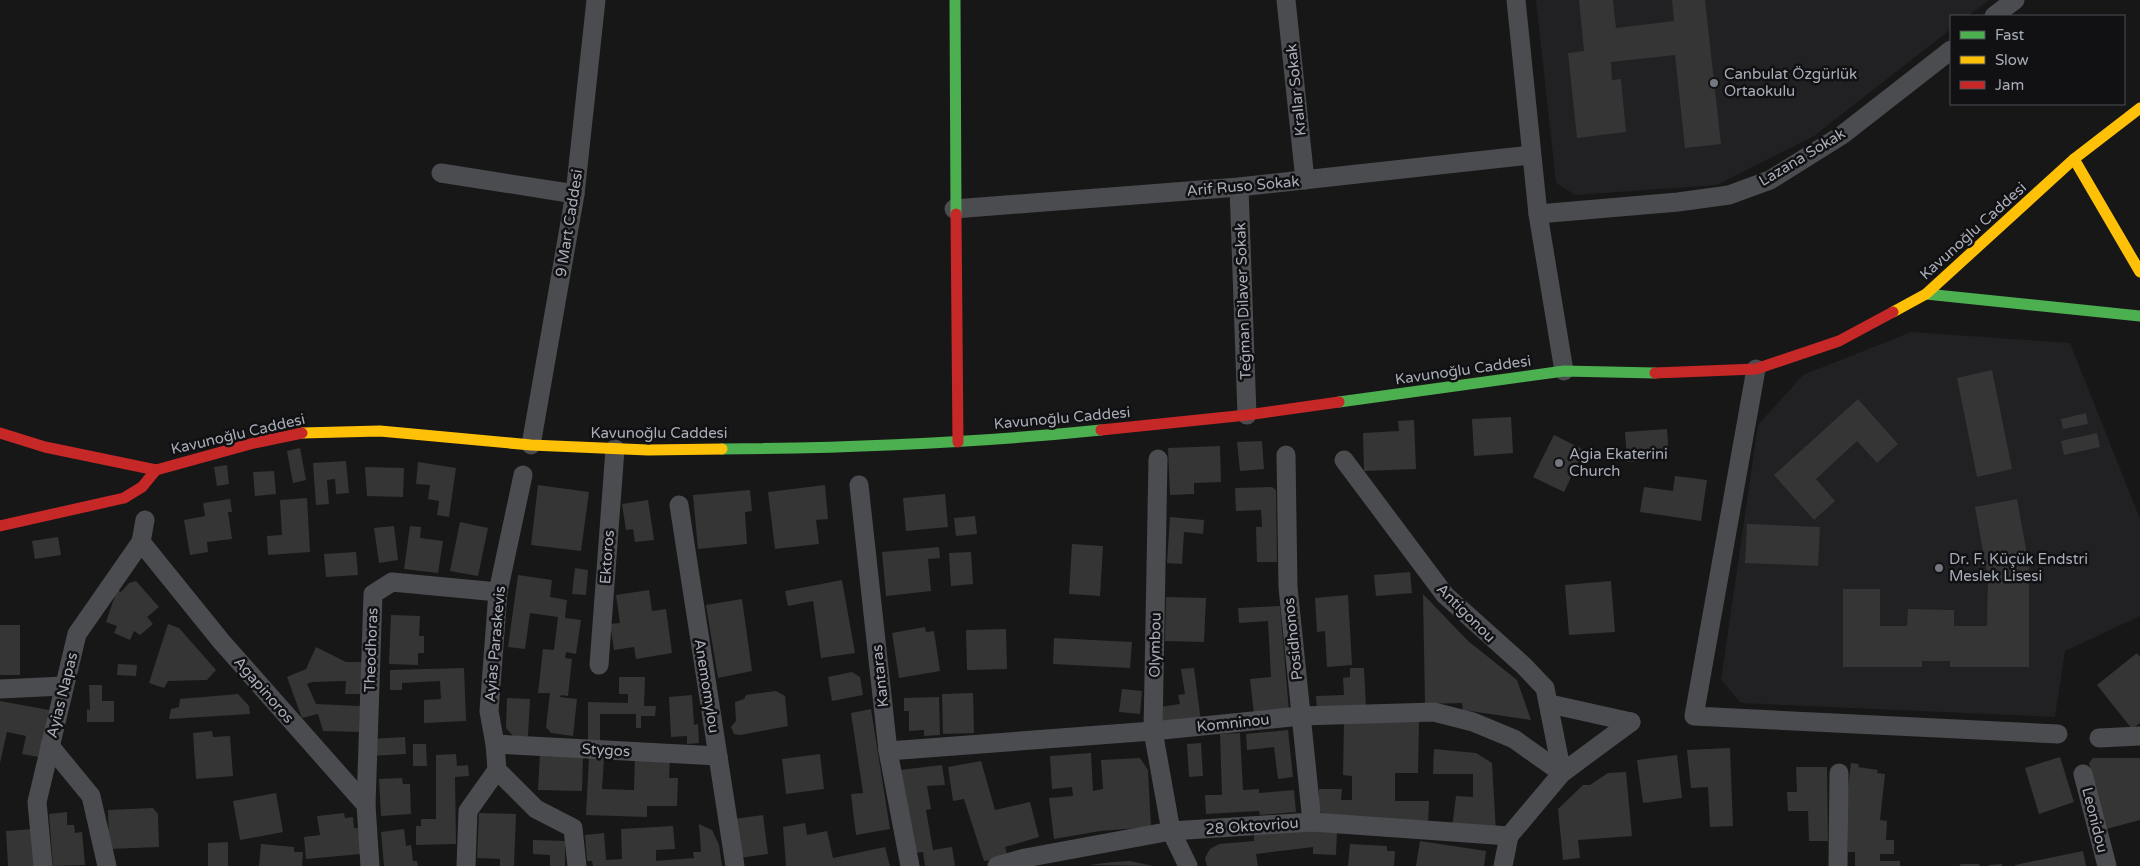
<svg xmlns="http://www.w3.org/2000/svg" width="2140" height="866" font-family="'Varela Round',sans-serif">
	<rect width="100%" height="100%" fill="#171717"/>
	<!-- built -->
	<g fill="#212123">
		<path d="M1536 0H1989L1968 16H1951V29L1814 136 1717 185 1575 195 1556 183Z"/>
		<path d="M1911 332 2070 343 2140 519V616L2065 651 2055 717 1741 703 1721 680 1758 425 1803 375Z"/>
	</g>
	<!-- building -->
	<g fill="#353536">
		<path d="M1579 0H1613L1616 28 1674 21 1672 0H1705L1721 144 1685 148 1675 55 1611 62 1612 80 1621 79 1626 132 1577 138 1568 53 1584 51Z"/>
		<path d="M1992 370 2012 469 1977 477 1957 378Z"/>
		<path d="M1858 399 1898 444 1877 463 1857 441 1816 479 1835 501 1814 520 1774 475Z"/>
		<path d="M2086 413 2088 424 2063 429 2061 419Z"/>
		<path d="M1511 417 1513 453 1474 456 1472 419Z"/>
		<path d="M1414 420 1416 469 1364 471 1363 433 1399 431 1398 421Z"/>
		<path d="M1667 429 1669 459 1627 462 1625 432Z"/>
		<path d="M2097 433 2100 447 2064 455 2061 441Z"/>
		<path d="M1554 435 1584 450 1564 492 1533 477Z"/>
		<path d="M1262 441 1264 469 1240 471 1237 442Z"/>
		<path d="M1220 446 1221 482 1194 483V494L1170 495 1168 448Z"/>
		<path d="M300 448 306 480 293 483 287 451Z"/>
		<path d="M346 461 349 493 336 494 335 479 327 480 329 504 316 505 313 463Z"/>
		<path d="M418 462 456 468 449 517 437 515 439 501 428 499 430 485 416 484Z"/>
		<path d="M227 465 229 484 217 486 214 467Z"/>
		<path d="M365 467 404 468 403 497 367 496Z"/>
		<path d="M274 471 276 494 255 496 253 472Z"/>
		<path d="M1675 476 1707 480 1701 521 1640 512 1644 487 1673 491Z"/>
		<path d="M538 485 589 492 581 551 531 545Z"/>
		<path d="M825 485 828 519 816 520 819 544 775 549 768 492Z"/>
		<path d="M1272 487 1276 490 1277 562H1257L1256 527H1262L1261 510 1236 511 1235 488Z"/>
		<path d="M750 490 752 511 745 512 747 544 698 549 693 495Z"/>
		<path d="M945 494 948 527 906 531 903 498Z"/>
		<path d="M307 498 310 552 268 555 267 536 282 535 280 500Z"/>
		<path d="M230 499 232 512H228L232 539 207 542 208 552 190 555 184 520 205 516 203 503Z"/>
		<path d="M2017 499 2029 566V667H1950V661H1922V667H1843V589H1880V626H1907L1908 609 1954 610V626H1987L1988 578 1975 507Z"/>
		<path d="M648 500 654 540 635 542 633 529 626 530 622 504Z"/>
		<path d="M975 516 977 534 956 536 954 518Z"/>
		<path d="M1170 517 1204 520 1203 534 1184 532 1182 564 1167 563Z"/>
		<path d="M460 522 488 528 478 576 450 571Z"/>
		<path d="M1747 524 1820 527 1818 566 1745 563Z"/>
		<path d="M394 526 398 560 379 563 374 528Z"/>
		<path d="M410 526 421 527 420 538 443 541 438 573 404 569Z"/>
		<path d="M58 537 61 555 35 559 32 541Z"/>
		<path d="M1072 544 1103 546 1100 596 1069 594Z"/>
		<path d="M939 547 940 558 928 559 931 591 886 596 882 552Z"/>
		<path d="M356 552 358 575 326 577 324 554Z"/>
		<path d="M971 552 973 584 951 586 949 553Z"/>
		<path d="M575 568 588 570 586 595 572 594Z"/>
		<path d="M1410 572 1412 593 1376 596 1374 575Z"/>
		<path d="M518 575 552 580 550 597 567 600 565 618 581 620 576 654 566 652 565 658 572 659 568 696 561 695 560 697 577 699 573 736 551 733 546 727 550 693H538L543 649 554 650 558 617 530 613 525 649 508 647Z"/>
		<path d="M842 580 855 653 821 658 813 601 788 606 785 591Z"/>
		<path d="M136 581 159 607 147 617 153 624 140 635 134 631 130 640 114 633 117 626 106 622 117 590 121 592 129 583Z"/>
		<path d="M1611 581 1615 632 1569 635 1565 585Z"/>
		<path d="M649 590 652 611 666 609 672 653 636 659 634 647 614 650 610 624 620 623 616 595Z"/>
		<path d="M1423 594 1468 641 1517 680 1531 720 1463 710 1462 703 1425 704Z"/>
		<path d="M1348 595 1352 665 1327 667 1325 631 1317 632 1315 598Z"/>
		<path d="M1166 597 1206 598 1204 642 1165 641Z"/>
		<path d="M742 599 752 671 718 678 706 605Z"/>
		<path d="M1280 606 1289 711 1254 715 1250 679 1271 677 1268 621 1239 623 1238 608Z"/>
		<path d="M391 615 420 616 419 636H424V653H418V665L389 664Z"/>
		<path d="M168 624 179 628 216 670 207 680 168 681 164 688 149 683Z"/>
		<rect x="0" y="625" width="20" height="50"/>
		<path d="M925 627 926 632 934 631 940 671 899 678 892 633Z"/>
		<path d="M1006 629 1007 669 967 670 966 630Z"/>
		<path d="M1054 638 1132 642 1130 668 1053 664Z"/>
		<path d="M316 647 346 662H365L364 694H345L346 681 312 682 307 684 316 704 360 706 359 732 323 731 318 714 302 718 287 677 306 669Z"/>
		<path d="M2137 653 2140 657V723L2132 729 2097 685Z"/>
		<path d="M118 664 137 665 136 676 117 675Z"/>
		<path d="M464 668 466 721 424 723V700L441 699 440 681 402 683V690H390V670Z"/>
		<path d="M1194 668 1201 721 1162 726 1160 707 1180 704 1178 695 1185 694 1181 669Z"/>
		<path d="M1350 668H1364L1366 707 1317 710 1316 696 1344 695 1343 678 1350 677Z"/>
		<path d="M852 672 860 677 863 695 832 701 828 677Z"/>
		<path d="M619 677H645L644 706H656L655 716H641V728H636V714H600V742H588V702L628 703V694H619Z"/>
		<path d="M89 685H102V701H114V722H87V709L90 710Z"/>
		<path d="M1122 689 1142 691 1140 714 1119 712Z"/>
		<path d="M776 691 785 696 788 726 740 735 734 734 731 727 736 721 735 702 744 699 746 695Z"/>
		<path d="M973 693 974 733 943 734 942 694Z"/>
		<path d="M238 694 249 706 250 714 169 719 171 709 179 707 180 699Z"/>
		<path d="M692 695 694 725 698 724 699 743 687 744V736L671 737 669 697Z"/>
		<path d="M939 697 940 735 924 736V730L909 731V711H904V698Z"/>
		<path d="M507 698 530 699 528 736H513L506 728Z"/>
		<path d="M0 701 49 710 39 757 22 754 26 736 7 732 0 763Z"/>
		<path d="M871 709 890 829 856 835 851 794 863 793 851 713Z"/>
		<path d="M1344 721 1419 722 1418 773H1395V801H1429L1428 824 1324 816 1319 809V789H1342L1341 800H1352V776L1343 775Z"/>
		<path d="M1288 730 1293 777 1278 779 1274 747 1247 750 1246 734Z"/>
		<path d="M212 731 213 737 230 736 233 776 196 779 193 733Z"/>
		<path d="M1240 733 1243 790 1259 789V793L1294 790 1296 812 1260 815 1259 811 1206 814 1205 795H1222L1220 734Z"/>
		<path d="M405 737 406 754 370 756 369 739Z"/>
		<path d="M1201 743 1203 776 1189 777 1187 744Z"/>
		<path d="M413 744H426L427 766H413Z"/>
		<path d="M1730 748 1733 826 1710 827 1708 787 1691 788 1687 750Z"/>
		<path d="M1434 749 1476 753 1492 763 1496 832 1452 828 1456 796 1473 797V774H1433Z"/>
		<path d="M540 753 583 755 582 791 538 790Z"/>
		<path d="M1091 753 1093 791 1103 789 1101 760 1140 758 1148 770 1151 827 1100 831 1054 839 1049 798 1073 796 1072 787 1052 789 1050 756Z"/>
		<path d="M456 754 457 766 468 765 469 776 455 777 456 844 416 845V826H421V819H436V755Z"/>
		<path d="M820 754 824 789 786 794 782 759Z"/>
		<path d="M1677 755 1682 798 1643 803 1637 760Z"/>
		<path d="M589 757 604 758 602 789 634 790 635 757 670 758 669 778H678L677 806H647V817L586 815Z"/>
		<path d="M2060 757 2074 802 2039 814 2025 768Z"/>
		<path d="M2093 758H2140V820L2106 829 2089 763Z"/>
		<path d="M981 761 995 810 1030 802 1039 837 1005 847 1007 854 1005 859 984 861 964 799 953 801 948 767Z"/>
		<path d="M1851 763 1859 764 1858 767 1878 770 1877 773 1885 774 1880 820 1887 821 1886 840H1894V854H1880V861H1900V866H1855V852H1848L1847 797Z"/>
		<path d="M942 765 945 785 927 786 931 809 926 810 933 850 952 847 955 866H925L923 852 914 853 900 770Z"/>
		<path d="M1796 767H1827L1828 841H1809L1808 811H1788L1787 792H1797Z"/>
		<path d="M1626 772 1632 836 1578 840 1580 858 1563 860 1558 809 1583 785H1590L1608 773Z"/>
		<path d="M402 778 403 784H410L411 814 381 816 379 779Z"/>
		<path d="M276 793 283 832 240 840 233 801Z"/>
		<path d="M153 808 158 814 159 847 109 849 108 810Z"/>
		<path d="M67 812V825H74L75 833 82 832 85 865 53 866 49 814Z"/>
		<path d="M344 813 345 818 353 817 354 828H358L361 854 306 859 304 837 320 835 317 816Z"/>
		<path d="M479 813 516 814 514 866H500V859L477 858Z"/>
		<path d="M763 815 768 854 739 858 734 819Z"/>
		<path d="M805 823 807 835 827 831 833 858 885 847 890 866H786L783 827Z"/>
		<path d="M699 824 712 830 719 845 722 866H593L592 861H587L585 835 604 833 606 860 622 859 621 829 673 826 675 849 656 850V861L694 858 693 852H701Z"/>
		<path d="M33 829 34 866H8L6 831Z"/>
		<path d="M404 829 406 846 411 845 413 861H417L418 866H384L381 832Z"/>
		<path d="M1313 829 1337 831 1336 855 1313 854V847L1256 854 1258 866H1207L1205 858 1210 849 1219 844 1254 841V834Z"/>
		<path d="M533 840 565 841V866H550V855L533 854Z"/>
		<path d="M1420 841 1486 851 1484 866H1416Z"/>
		<path d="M228 842V866H208V843Z"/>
		<path d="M261 844 294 847V852H303L302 866H259Z"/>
		<path d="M1350 844 1387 846V851H1395L1394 866H1348Z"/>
		<path d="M2083 851 2086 866H2015V865Z"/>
		<path d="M1130 861 1153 866 1089 865 1113 862Z"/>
		<path d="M1961 864H1979L1980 866H1959Z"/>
		<path d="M2002 864V866H1989V865Z"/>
	</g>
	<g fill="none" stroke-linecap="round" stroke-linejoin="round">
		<!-- street -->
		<g stroke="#4b4c50" stroke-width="19">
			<path d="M1286 0 1305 180"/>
			<path d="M1516 0 1538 214 1564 371"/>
			<path d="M1994 16 2015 0"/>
			<path d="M441 173 575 194"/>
			<path d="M1239 187 1247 415"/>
			<path d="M954 209 1239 187 1530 155"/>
			<path d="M1538 214 1678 202 1729 195 1770 180 1842 135 1951 50"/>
			<path d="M1756 369 1694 716 2058 734"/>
			<path d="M531 445 575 194 596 0"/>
			<path d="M1286 455 1288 587 1312 822"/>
			<path d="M1158 459 1153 731 1171 831 1188 866"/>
			<path d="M1344 460 1445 595 1524 666 1545 688 1562 773"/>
			<path d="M523 475 498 592 489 711 495 744 497 770 536 809 573 828 577 866"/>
			<path d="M859 485 888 751 910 866"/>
			<path d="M679 505 735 866"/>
			<path d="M145 520 141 542 221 641 366 805 370 866"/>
			<path d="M599 665 615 449"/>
			<path d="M0 689 64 686"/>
			<path d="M1550 704 1631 722"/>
			<path d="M2099 738 2140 736"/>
			<path d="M495 744 718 756"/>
			<path d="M50 746 91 796 107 866"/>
			<path d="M888 751 1153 731 1301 716 1434 712 1473 722 1514 739 1562 773"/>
			<path d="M2083 774 2107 866"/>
			<path d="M366 805 373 594 392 582 498 592"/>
			<path d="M43 866 37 802 77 634 141 542"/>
			<path d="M466 866 468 811 497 770"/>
			<path d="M997 866 1025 858 1171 831 1312 822 1509 836"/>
			<path d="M1503 866 1509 836 1562 773 1631 722"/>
			<path d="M1838 866 1839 773"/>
		</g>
		<!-- fast -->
		<g stroke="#4caf50" stroke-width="11">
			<path d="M955 0 956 214"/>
			<path d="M1926 294 2140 316"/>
			<path d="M1339 402 1564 371 1655 373"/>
			<path d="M722 449C848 448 975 443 1101 430"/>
		</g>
		<!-- slow -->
		<g stroke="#ffc107" stroke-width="11">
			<path d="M2074 159 2140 272"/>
			<path d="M1893 312 1926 294 2074 159 2140 108"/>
			<path d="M302 433 380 431 531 445 648 450 722 449"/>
		</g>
		<!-- jam -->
		<g stroke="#c62828" stroke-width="11">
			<path d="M956 214 958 442"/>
			<path d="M1655 373 1756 369 1839 341 1893 312"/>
			<path d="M1101 430 1247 415 1339 402"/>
			<path d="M0 433 45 447 156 470"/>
			<path d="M0 526 124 498 142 487 156 470 254 443 302 433"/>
		</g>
	</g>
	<!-- markers -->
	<g fill="#757880" stroke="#111113" stroke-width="2">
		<circle cx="1714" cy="83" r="5"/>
		<circle cx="1559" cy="463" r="5"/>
		<circle cx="1939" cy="568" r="5"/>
	</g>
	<g text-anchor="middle" stroke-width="5" stroke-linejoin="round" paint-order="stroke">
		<!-- poi labels -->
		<g font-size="15" fill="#a8adb8" stroke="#111113" text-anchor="start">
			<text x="1724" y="79">Canbulat Özgürlük<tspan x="1724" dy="17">Ortaokulu</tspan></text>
			<text x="1569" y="459">Agia Ekaterini<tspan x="1569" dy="17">Church</tspan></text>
			<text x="1949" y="564">Dr. F. Küçük Endstri<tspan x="1949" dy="17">Meslek Lisesi</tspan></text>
		</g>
		<!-- street labels -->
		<g font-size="15" fill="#a8adb8" stroke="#111113">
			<text transform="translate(1296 90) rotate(-96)" y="5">Krallar Sokak</text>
			<text transform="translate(1802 157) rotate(-31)" y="5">Lazana Sokak</text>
			<text transform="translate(1243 186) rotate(-5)" y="5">Arif Ruso Sokak</text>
			<text transform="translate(569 223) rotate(-81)" y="5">9 Mart Caddesi</text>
			<text transform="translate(1973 231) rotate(-42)" y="5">Kavunoğlu Caddesi</text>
			<text transform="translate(1243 301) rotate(-92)" y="5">Teğman Dilaver Sokak</text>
			<text transform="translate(1463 370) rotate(-8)" y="5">Kavunoğlu Caddesi</text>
			<text transform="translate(1062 418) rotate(-5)" y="5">Kavunoğlu Caddesi</text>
			<text x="659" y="438">Kavunoğlu Caddesi</text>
			<text transform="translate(238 434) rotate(-13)" y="5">Kavunoğlu Caddesi</text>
			<text transform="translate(607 557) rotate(-86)" y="5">Ektoros</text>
			<text transform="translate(1466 613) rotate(45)" y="5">Antigonou</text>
			<text transform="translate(1293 639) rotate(-96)" y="5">Posidhonos</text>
			<text transform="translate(495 644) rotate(-85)" y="5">Ayias Paraskevis</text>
			<text transform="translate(1155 645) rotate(-89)" y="5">Olymbou</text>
			<text transform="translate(371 650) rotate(-88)" y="5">Theodhoras</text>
			<text transform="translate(880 676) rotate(-96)" y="5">Kantaras</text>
			<text transform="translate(707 686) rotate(81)" y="5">Anemomylou</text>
			<text transform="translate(264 690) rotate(49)" y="5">Agapinoros</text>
			<text transform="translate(62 695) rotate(-76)" y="5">Ayias Napas</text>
			<text transform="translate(1233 723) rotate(-6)" y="5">Komninou</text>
			<text transform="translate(606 750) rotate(3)" y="5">Stygos</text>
			<text transform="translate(2095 820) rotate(76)" y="5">Leonidou</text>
			<text transform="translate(1252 826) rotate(-4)" y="5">28 Oktovriou</text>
		</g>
	</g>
	<!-- legend -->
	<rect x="1950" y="15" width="175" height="90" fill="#111113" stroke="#4d4f55"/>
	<rect x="1960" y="31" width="25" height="8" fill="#4caf50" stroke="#4d4f55"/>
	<text x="1995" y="40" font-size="15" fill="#a8adb8">Fast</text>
	<rect x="1960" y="56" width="25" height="8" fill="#ffc107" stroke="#4d4f55"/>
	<text x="1995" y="65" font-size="15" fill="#a8adb8">Slow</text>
	<rect x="1960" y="81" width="25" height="8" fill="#c62828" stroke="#4d4f55"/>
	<text x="1995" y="90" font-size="15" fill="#a8adb8">Jam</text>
</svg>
